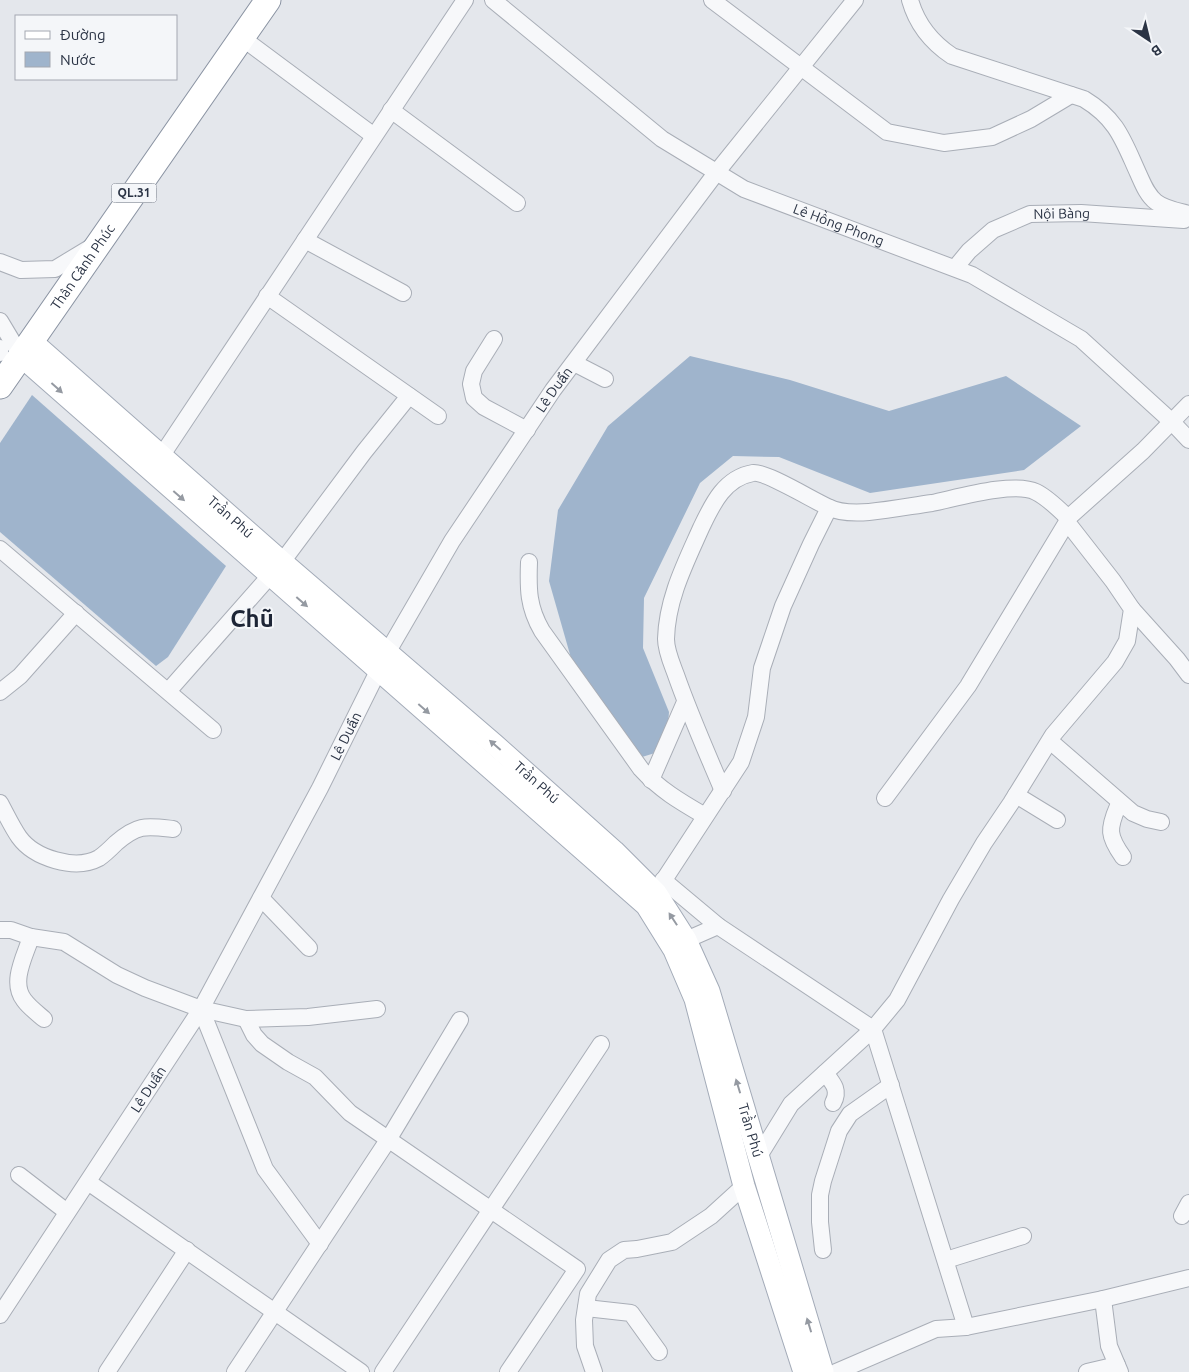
<svg xmlns="http://www.w3.org/2000/svg" width="1189" height="1372" font-family="Ubuntu,sans-serif">
	<rect width="100%" height="100%" fill="#e4e7ec"/>
	<!-- water -->
	<g fill="#9fb4cc">
		<path d="M690 356 790 380 889 411 1006 376 1081 426 1024 470 870 493 779 457 733 456 700 483 644 598 643 648 669 712 668 725 655 753 642 757 571 658 549 581 558 510 608 426Z"/>
		<path d="M32 395 226 566 168 657 156 666 0 532V443Z"/>
	</g>
	<g fill="none" stroke-linecap="round" stroke-linejoin="round">
		<defs>
			<g id="minor">
				<path id="s1" d="M493 0 662 139 744 189 972 275 1081 339 1171 421 1189 440"/>
				<path d="M712 0 887 132 944 143 992 137 1031 119 1071 95"/>
				<path d="M910 0C917 25 931 42 952 56L1084 99C1117 119 1123 140 1138 173 1143 184 1147 195 1156 202 1165 209 1178 211 1189 214"/>
				<path d="M241 37 374 136"/>
				<path d="M391 110 517 203"/>
				<path d="M305 240 403 293"/>
				<path d="M0 262 21 270 55 269 93 246"/>
				<path id="s2" d="M955 268 969 251 993 230 1030 214 1081 213 1184 220"/>
				<path d="M267 296 438 416"/>
				<path d="M0 321 21 356"/>
				<path d="M494 339 474 371 471 384 474 398 484 407 527 430"/>
				<path d="M0 348V353"/>
				<path d="M574 363 605 379"/>
				<path d="M156 464 465 0"/>
				<path d="M0 549 213 730"/>
				<path d="M529 562C528 589 528 607 542 631L641 769C660 790 681 802 705 816"/>
				<path d="M1132 609 1177 659 1189 675"/>
				<path d="M171 688 282 562 364 452 409 396"/>
				<path d="M0 692 20 676 76 613"/>
				<path d="M1050 741 1133 813 1147 819 1161 822"/>
				<path d="M651 780 685 702"/>
				<path d="M723 791C707 753 690 715 676 675 672 664 666 651 666 639 667 599 685 564 701 528 712 505 724 478 753 473 765 471 814 501 828 507 839 513 856 513 869 512 890 510 911 506 932 503 957 498 1014 481 1036 492 1048 498 1059 509 1068 518"/>
				<path d="M1016 795 1057 820"/>
				<path d="M885 798 968 686 1067 522"/>
				<path d="M0 803C6 814 12 827 19 837 34 858 75 871 99 858 105 854 111 848 116 843 138 824 146 826 173 829"/>
				<path d="M1118 806C1108 829 1108 836 1123 857"/>
				<path d="M663 880 718 926 873 1029 966 1327"/>
				<path d="M658 889 741 762 756 717 762 668 783 606 811 544 829 508"/>
				<path d="M261 898 309 948"/>
				<path d="M0 930H11L31 937 64 942 117 975 145 988 201 1009 265 1169 320 1244"/>
				<path d="M31 937C25 956 10 982 24 1000 29 1007 37 1013 44 1019"/>
				<path d="M678 947 686 940 718 926"/>
				<path d="M201 1009 246 1019 308 1017 377 1009"/>
				<path d="M246 1019 254 1035 262 1044 288 1062 315 1077 350 1113 577 1269 508 1372"/>
				<path d="M825 1073C833 1083 840 1090 833 1103"/>
				<path d="M759 1156 791 1104 873 1029 897 1000 951 899 984 843 1011 803 1053 735 1115 662 1127 641 1132 609 1113 581 1067 522 1068 518 1143 451 1189 404"/>
				<path d="M19 1175 67 1212"/>
				<path d="M88 1182 361 1372"/>
				<path d="M1182 1216 1189 1203"/>
				<path d="M823 1250 820 1222V1195L823 1181 839 1131 850 1114 891 1085"/>
				<path d="M946 1260 1023 1236"/>
				<path d="M1103 1299 1109 1346 1120 1372"/>
				<path d="M586 1308 631 1313 659 1352"/>
				<path id="s3" d="M0 1315 201 1009 320 788 387 653 452 541 553 390 716 173 855 0"/>
				<path d="M107 1372 187 1250"/>
				<path d="M235 1372 388 1140 460 1020"/>
				<path d="M383 1372 601 1044"/>
				<path d="M594 1372 585 1346 584 1320 588 1294 609 1260 624 1250 637 1249 672 1242 711 1216 744 1186"/>
				<path d="M836 1372 936 1329 966 1327 1103 1299 1189 1278"/>
				<path d="M1087 1372 1117 1365"/>
			</g>
			<g id="major">
				<path id="s4" d="M31 341 282 562 495 745 614 851 656 893 686 940 709 991 823 1372"/>
				<path d="M21 356 646 905 674 950 695 999 744 1186 804 1372"/>
			</g>
			<g id="highway">
				<path id="s5" d="M0 386 268 0"/>
			</g>
		</defs>
		<!-- minor casing -->
		<use href="#minor" stroke="#a9aeb7" stroke-width="18"/>
		<!-- major casing -->
		<use href="#major" stroke="#a3abb8" stroke-width="23"/>
		<!-- highway casing -->
		<use href="#highway" stroke="#8b94a3" stroke-width="27"/>
		<!-- minor -->
		<use href="#minor" stroke="#f7f8fa" stroke-width="16"/>
		<!-- major -->
		<use href="#major" stroke="#fff" stroke-width="21"/>
		<!-- highway -->
		<use href="#highway" stroke="#fff" stroke-width="25"/>
	</g>
	<!-- one-way arrows -->
	<defs><path id="oneway-solid" d="M-6-.8H1V-3.2L6.5 0L1 3.2V.8H-6Z" transform="scale(1.25)"/></defs>
	<g fill="#959aa2">
		<use href="#oneway-solid" transform="translate(57 388) rotate(42)"/>
		<use href="#oneway-solid" transform="translate(179 496) rotate(41)"/>
		<use href="#oneway-solid" transform="translate(302 602) rotate(41)"/>
		<use href="#oneway-solid" transform="translate(424 709) rotate(41)"/>
		<use href="#oneway-solid" transform="translate(495 745) rotate(-139)"/>
		<use href="#oneway-solid" transform="translate(673 919) rotate(-123)"/>
		<use href="#oneway-solid" transform="translate(738 1086) rotate(-107)"/>
		<use href="#oneway-solid" transform="translate(809 1325) rotate(-107)"/>
	</g>
	<g text-anchor="middle" stroke-width="4" stroke-linejoin="round" paint-order="stroke">
		<!-- shield labels -->
		<rect fill="#f4f6f9" stroke="#676e7b" stroke-width="1" x="111.5" y="183.5" width="45" height="19" rx="4"/>
		<g font-size="12" font-weight="bold" fill="#2b3445">
			<text x="134" y="197">QL.31</text>
		</g>
		<!-- street labels -->
		<g font-size="14" fill="#2b3445" stroke="#f4f6f9">
			<text dy="5" stroke="none"><textPath href="#s2" startOffset="126">Nội Bàng</textPath></text>
			<text dy="5" stroke="none"><textPath href="#s1" startOffset="416">Lê Hồng Phong</textPath></text>
			<text dy="5" stroke="none"><textPath href="#s5" startOffset="145">Thân Cảnh Phúc</textPath></text>
			<text dy="5" stroke="none"><textPath href="#s3" startOffset="1080">Lê Duẩn</textPath></text>
			<text dy="5" stroke="none"><textPath href="#s4" startOffset="266">Trần Phú</textPath></text>
			<text dy="5" stroke="none"><textPath href="#s3" startOffset="675">Lê Duẩn</textPath></text>
			<text dy="5" stroke="none"><textPath href="#s4" startOffset="671">Trần Phú</textPath></text>
			<text dy="5" stroke="none"><textPath href="#s3" startOffset="270">Lê Duẩn</textPath></text>
			<text dy="5" stroke="none"><textPath href="#s4" startOffset="1091">Trần Phú</textPath></text>
		</g>
		<!-- town labels -->
		<g font-size="24" font-weight="bold" fill="#1d2536" stroke="#f4f6f9">
			<text x="252" y="627">Chũ</text>
		</g>
	</g>
	<!-- legend -->
	<rect x="15" y="15" width="162" height="65" fill="#f4f6f9" stroke="#a4a8b1"/>
	<rect x="25" y="31" width="25" height="8" fill="#ffffff" stroke="#a4a8b1"/>
	<text x="60" y="40" font-size="15" fill="#2b3445">Đường</text>
	<rect x="25" y="52" width="25" height="15" fill="#9fb4cc" stroke="#a4a8b1"/>
	<text x="60" y="65" font-size="15" fill="#2b3445">Nước</text>
	<!-- north arrow -->
	<g transform="translate(1149 40) rotate(145)" stroke="#f4f6f9" stroke-width="4" paint-order="stroke">
	<path d="M0-4L9 19L0 12L-9 19Z" fill="#2b3445"/>
	<text y="-8" font-size="14" font-weight="bold" text-anchor="middle" fill="#2b3445">B</text>
	</g>
</svg>
